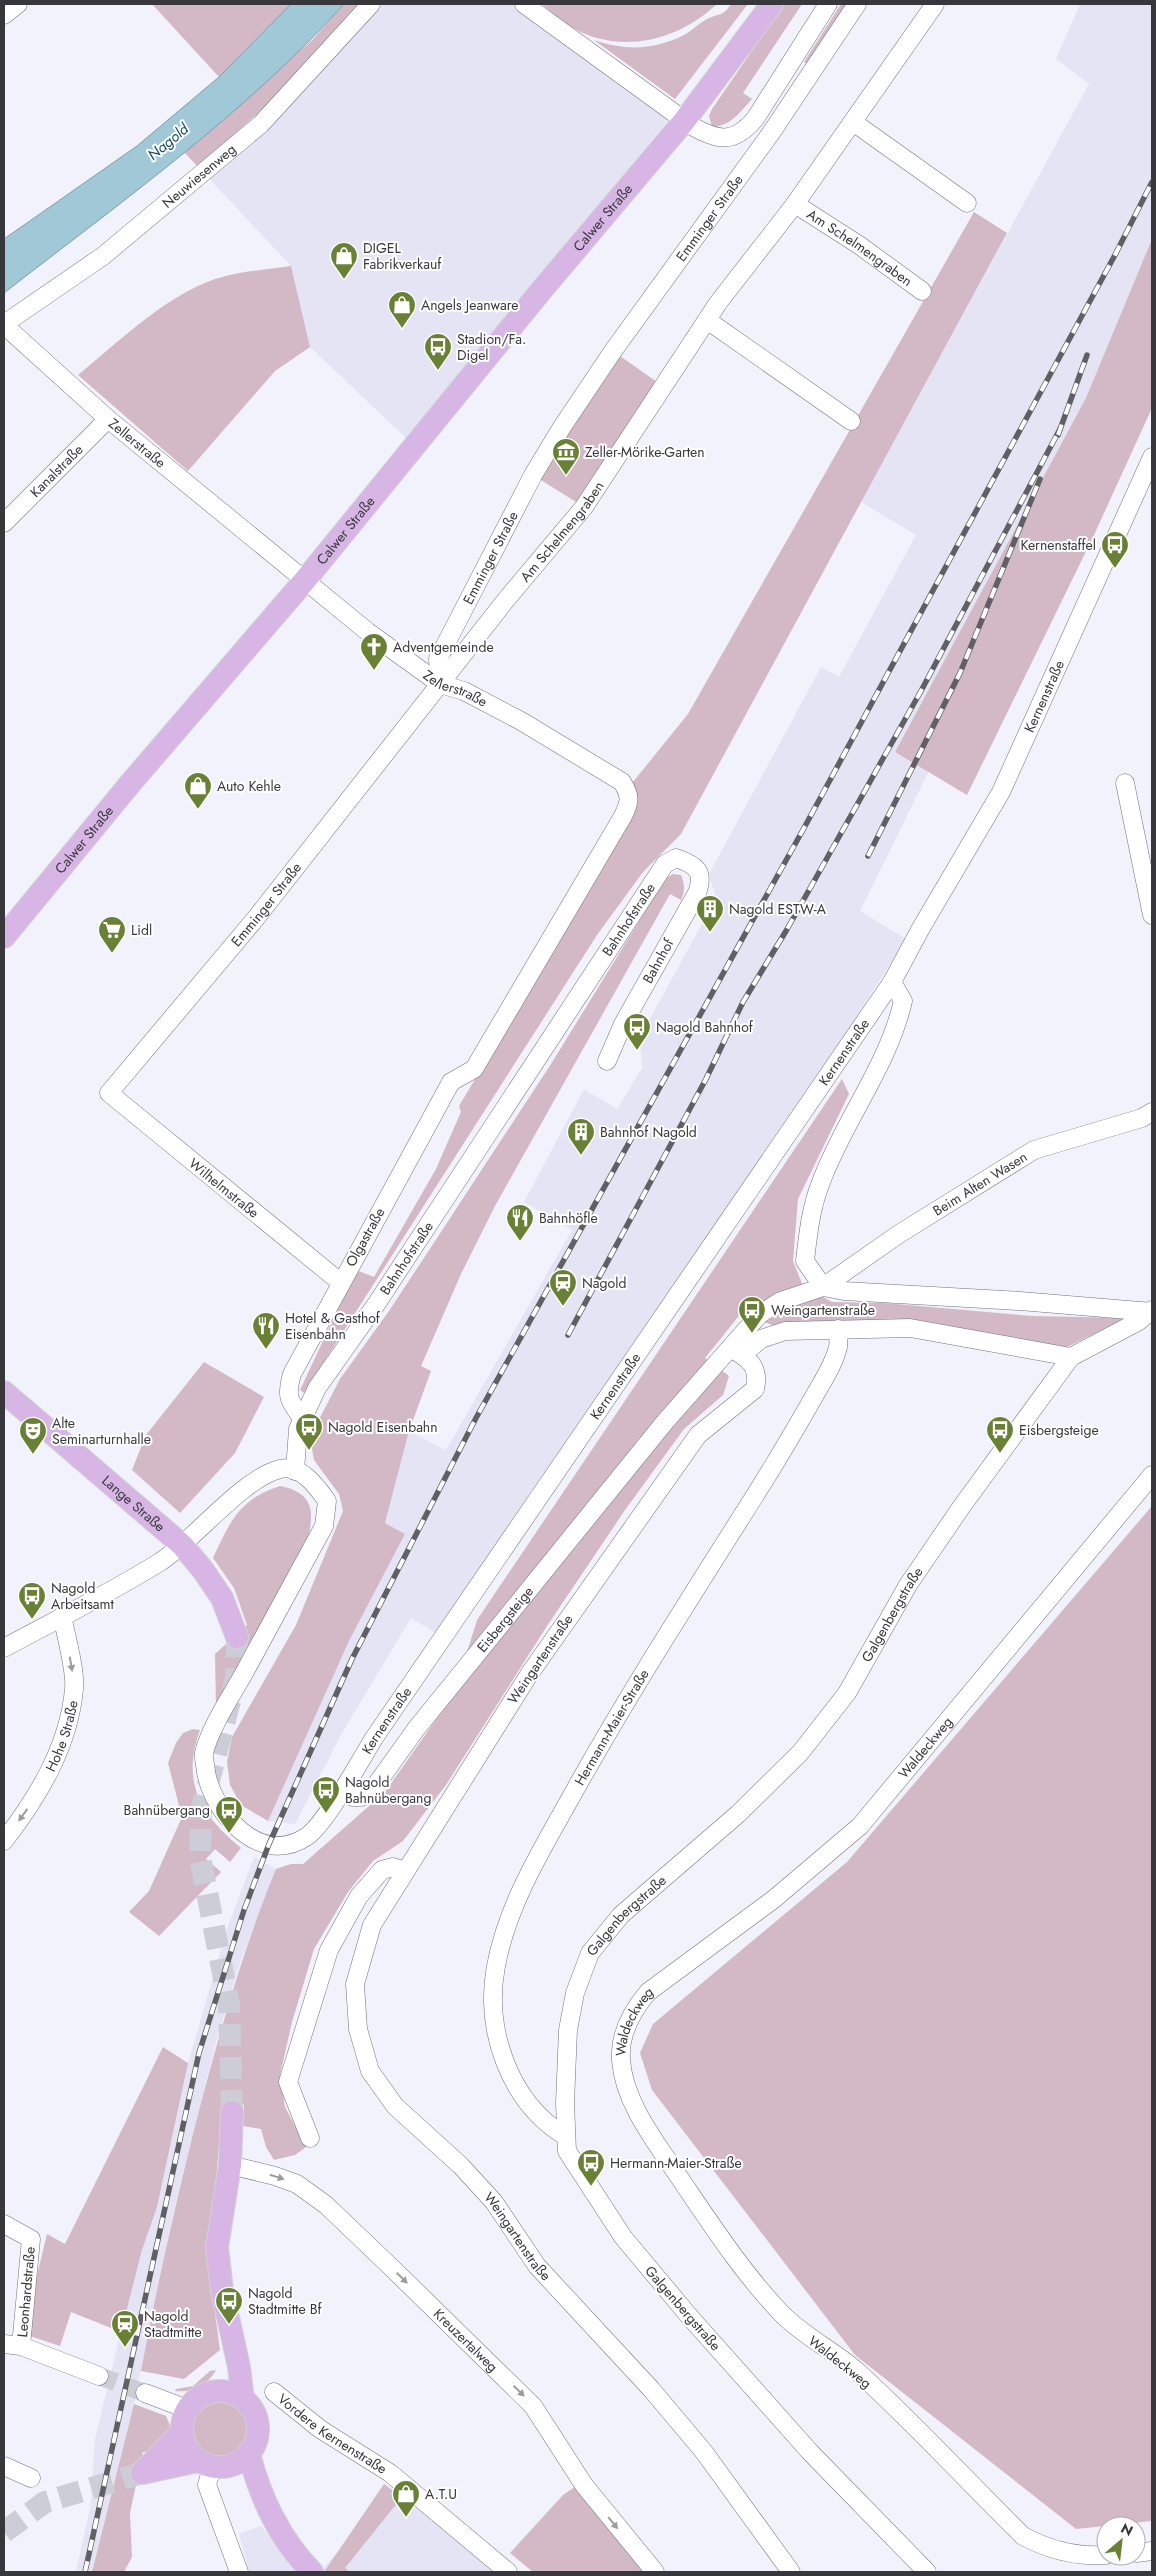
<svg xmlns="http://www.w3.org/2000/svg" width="1156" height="2576" font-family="Jost,sans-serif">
	<rect width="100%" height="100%" fill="#f1f2fc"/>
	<!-- built -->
	<g fill="#e4e4f5">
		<path d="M362 4H528L676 110 407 439 310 347 291 266 198 167 281 92Z"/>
		<path d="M1080 4H1152V239L1086 398 895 752 929 771 860 911 906 939 708 1248 435 1633 411 1618 342 1733 295 1824 268 1821 349 1641 405 1534 385 1523 409 1431 446 1450 572 1230 524 1202 584 1089 617 1109 642 1068 640 1037 716 898 709 874 821 667 839 677 916 535 861 502 1089 84 1056 59Z"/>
		<path d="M254 1857 276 1869 241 1960 217 2038 172 2218 134 2404 92 2572H76L90 2508 95 2439 121 2331 142 2250 157 2207 188 2063 227 1929Z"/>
		<path d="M393 2490 444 2528 495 2572H320Z"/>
		<path d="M261 2526 298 2572H249L239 2534Z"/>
	</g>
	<!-- green -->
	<g fill="#d3b8c5">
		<path d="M152 4H291L219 77Z"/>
		<path d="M344 4H362L281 92 198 167 184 152 313 39Z"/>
		<path d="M542 4H717C675 43 616 56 566 24 557 19 550 10 542 4Z"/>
		<path d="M731 4H748L675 99 594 40C626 51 654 50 684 35 692 31 699 23 707 19 719 13 723 17 731 4Z"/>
		<path d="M784 4H802L743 93 752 99C740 112 731 126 712 127L709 116 712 109Z"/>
		<path d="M841 4H849L811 66 804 62Z"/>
		<path d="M974 212 1007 233 681 834 643 872 597 935 304 1393 300 1390 356 1270 374 1277 436 1169 461 1112 459 1106 614 848 633 782 688 714Z"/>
		<path d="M1152 239V408L1094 535 967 795 895 752 1086 398Z"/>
		<path d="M291 266 310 347 275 371 188 471 78 375C121 340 172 289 226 276 247 271 270 269 291 266Z"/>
		<path d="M613 351 664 387 584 507 533 475Z"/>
		<path d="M673 874 681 875C685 886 685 890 681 900L670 894 495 1206 461 1274 421 1366 431 1371 409 1431 385 1523 405 1534 349 1641 268 1821 241 1805 230 1785 227 1762 232 1737 296 1625 343 1511 339 1494 314 1460 310 1437 340 1379 389 1311 441 1232 551 1064 665 879Z"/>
		<path d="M842 1079 849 1094 798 1199 793 1261 803 1286 832 1302 885 1303 1032 1316 1126 1318 1067 1347 774 1326 742 1312 705 1358 729 1376 723 1395 684 1429 625 1510 545 1629 446 1785 403 1841 373 1861 348 1892 314 1949 292 2022 280 2075 285 2107 306 2147 295 2155 274 2160 266 2147 261 2129 243 2126 244 2104 221 2121 209 2268 220 2350 184 2379 141 2371C156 2290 174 2210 194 2130 217 2041 241 1954 276 1869L291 1864H303L385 1792 454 1694 477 1620Z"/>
		<path d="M204 1362 264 1397 235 1453 180 1513 132 1470 146 1435Z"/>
		<path d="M280 1486C312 1492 315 1510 308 1538L216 1706 215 1654 247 1625 234 1588 213 1558C230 1522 239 1499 280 1486Z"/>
		<path d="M1152 1506V2521L1076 2529 855 2355 652 2090 640 2053 653 2024 847 1862Z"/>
		<path d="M193 1729 200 1730C181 1782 200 1814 241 1848L230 1862 215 1849 206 1859 221 1872 159 1936 129 1912 149 1891 182 1817 168 1763 176 1743 183 1733Z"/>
		<path d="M163 2047 188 2063 157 2207 142 2250 121 2332 71 2312 60 2346 30 2336 32 2296 47 2234 65 2244Z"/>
		<path d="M216 2370C207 2386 193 2393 175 2391L176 2389 193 2386 210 2371Z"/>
		<circle cx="220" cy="2429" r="29"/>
		<path d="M134 2404 166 2416 171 2428 152 2451 143 2452 130 2513 132 2557 124 2572H92Z"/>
		<path d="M585 2480 664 2572H533L510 2553 563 2495Z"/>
		<path d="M384 2484 402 2497 345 2568 350 2572H324Z"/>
	</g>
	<!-- water -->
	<path fill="#a0c8d6" stroke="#819da8" d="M291 4H344C245 114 121 202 4 293V239L137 146 219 77Z"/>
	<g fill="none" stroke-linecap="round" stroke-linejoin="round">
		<!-- minor-tunnel -->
		<path stroke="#cccdd6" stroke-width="18" stroke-dasharray="18 9" stroke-linecap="butt" d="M99 2376 145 2393"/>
		<!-- major-tunnel -->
		<g stroke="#cccdd6" stroke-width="22" stroke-dasharray="22 11" stroke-linecap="butt">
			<path d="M232 2112 229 2004 200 1857 201 1811 236 1678 237 1637"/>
			<path d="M4 2532 45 2502 142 2473"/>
		</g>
		<defs>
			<g id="minor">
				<path d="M524 4 692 126C718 141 734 144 755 119L828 4"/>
				<path d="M4 15 18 4"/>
				<path d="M853 122 967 203"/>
				<path id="s1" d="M795 204 859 245 922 291"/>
				<path d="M707 320 851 421"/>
				<path id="s2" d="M4 324 103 256 261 124 371 4"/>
				<path id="s3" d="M4 325 108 419 368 632 440 684 464 691 521 721 622 782C631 796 630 802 623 816L474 1069 451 1082 292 1374C286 1396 288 1400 302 1418"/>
				<path id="s4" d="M4 523 108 419"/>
				<path id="s5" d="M440 684 438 659 533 475 562 427 613 351 771 133 857 4"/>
				<path d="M1125 783 1152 915"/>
				<path id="s6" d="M340 1282 109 1093 256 918 505 601 584 507 718 303 795 204 935 4"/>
				<path id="s7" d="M823 1287 899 1234 1034 1150 1142 1118 1152 1112"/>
				<path d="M823 1287 805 1261C808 1234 811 1207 821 1182 844 1120 888 1066 903 1001L892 982"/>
				<path id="s8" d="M730 1348C749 1358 760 1367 755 1389L698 1435 530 1673 372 1925 355 1984 358 2029 370 2071 395 2106 461 2166 494 2202 537 2266 651 2389 704 2452 791 2572"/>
				<path d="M743 1354 761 1339 785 1331 910 1328 1071 1357"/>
				<path id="s9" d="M295 1471 298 1429 317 1388 377 1303 665 864 676 858C696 865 705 871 697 893L623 1024 607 1061"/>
				<path id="s10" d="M4 1648C56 1620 110 1593 160 1562 195 1539 243 1478 280 1469 301 1464 317 1487 327 1501L324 1526C297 1576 270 1626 243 1675 231 1696 209 1730 204 1753 203 1759 206 1766 206 1772 213 1813 260 1867 306 1837 325 1825 360 1761 374 1738L892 982 921 928 1001 792 1152 457"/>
				<path id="s11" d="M341 1791 353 1797H361L373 1789 416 1729 664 1423 760 1314 781 1301 823 1287 844 1291 1020 1301 1152 1312"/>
				<path id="s12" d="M4 1841C38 1797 69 1746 74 1689 76 1672 66 1635 62 1616"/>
				<path id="s13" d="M565 2136C509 2102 484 2029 496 1966 508 1902 544 1846 575 1790 634 1684 700 1583 764 1481 782 1452 799 1423 816 1393 824 1379 834 1364 838 1347 839 1342 838 1335 838 1329"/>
				<path d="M310 2138 288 2082 329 1950 359 1896 382 1870 393 1867 405 1871"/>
				<path id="s14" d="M230 2165 275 2176 297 2184 326 2205 392 2268 533 2406 584 2485 655 2572"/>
				<path d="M4 2224 31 2239 21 2346"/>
				<path d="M4 2344 21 2346 99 2376"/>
				<path id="s15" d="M274 2392 320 2429 390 2473 508 2572"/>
				<path d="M145 2393 187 2409"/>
				<path d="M4 2466 31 2478"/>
				<path d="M212 2467 207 2485 239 2572"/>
				<path d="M1136 2553 1152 2551"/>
				<path id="s16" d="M1106 2555C1076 2557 1049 2550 1023 2536 968 2482 916 2425 859 2373 835 2351 804 2337 781 2313 742 2272 711 2224 679 2177 656 2142 624 2103 621 2060 619 2033 632 2011 648 1992L774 1899 860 1826 1152 1475"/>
				<path id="s17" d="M927 2572 810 2452 689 2316 623 2237 567 2151 565 2103 568 2030 575 1993 590 1953 621 1915 738 1814 800 1753 847 1693 908 1585 962 1506 1071 1357 1139 1321 1152 1310"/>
			</g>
			<g id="major">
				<path id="s18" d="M4 937 129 785 306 579 540 292 685 120 772 4"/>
				<path id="s19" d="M4 1392 182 1545 203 1570 222 1598 237 1637"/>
				<path d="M232 2112 230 2165 217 2247 222 2290 239 2367 243 2399"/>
				<circle cx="220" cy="2429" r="38"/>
				<path d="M249 2454C261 2499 279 2538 312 2572"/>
				<path d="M142 2473 198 2461"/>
				<path d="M142 2473 182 2432"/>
			</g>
		</defs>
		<!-- minor casing -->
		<use href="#minor" stroke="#72737b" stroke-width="19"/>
		<!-- major casing -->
		<use href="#major" stroke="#d3d3d4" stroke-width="24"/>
		<!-- minor -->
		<use href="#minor" stroke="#fff" stroke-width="18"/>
		<!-- major -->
		<use href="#major" stroke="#d7b5e5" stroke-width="22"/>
		<defs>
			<g id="rail">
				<path d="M1058 435 1087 355"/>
				<path d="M868 856 960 673 1040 479"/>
				<path d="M568 1335 706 1079 743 1002 786 931 921 691 1060 429"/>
				<path d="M85 2572 199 2053 244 1910 269 1844 352 1659 476 1418 804 828 1115 255 1152 182"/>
			</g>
		</defs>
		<!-- rail casing -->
		<use href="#rail" stroke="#5f5f64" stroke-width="5.5"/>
		<!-- rail -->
		<use href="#rail" stroke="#fff" stroke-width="4" stroke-dasharray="11" stroke-linecap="butt"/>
	</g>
	<!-- one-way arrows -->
	<defs><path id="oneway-solid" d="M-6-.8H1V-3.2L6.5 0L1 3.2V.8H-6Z" transform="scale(1.25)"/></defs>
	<g fill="#9c9c9e">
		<use href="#oneway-solid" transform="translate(71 1664) rotate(80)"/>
		<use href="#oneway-solid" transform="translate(23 1815) rotate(125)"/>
		<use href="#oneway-solid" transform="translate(277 2177) rotate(17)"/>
		<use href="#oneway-solid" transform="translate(402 2278) rotate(44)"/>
		<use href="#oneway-solid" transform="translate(519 2391) rotate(44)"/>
		<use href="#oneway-solid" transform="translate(613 2523) rotate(51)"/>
	</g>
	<!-- icons -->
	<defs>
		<symbol id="shop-pin" viewBox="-11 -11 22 30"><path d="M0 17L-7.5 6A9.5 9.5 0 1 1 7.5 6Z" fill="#688134" stroke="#fff"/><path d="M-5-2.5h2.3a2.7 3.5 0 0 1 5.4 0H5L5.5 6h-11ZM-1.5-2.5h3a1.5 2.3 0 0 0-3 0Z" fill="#fff"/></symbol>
		<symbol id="bus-pin" viewBox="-11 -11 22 30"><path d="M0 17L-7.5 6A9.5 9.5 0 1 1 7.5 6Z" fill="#688134" stroke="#fff"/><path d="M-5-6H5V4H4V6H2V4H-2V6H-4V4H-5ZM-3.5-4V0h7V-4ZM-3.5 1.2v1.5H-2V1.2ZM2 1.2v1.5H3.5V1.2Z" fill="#fff"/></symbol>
		<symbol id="museum-pin" viewBox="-11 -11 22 30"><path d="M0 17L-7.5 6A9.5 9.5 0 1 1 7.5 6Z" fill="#688134" stroke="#fff"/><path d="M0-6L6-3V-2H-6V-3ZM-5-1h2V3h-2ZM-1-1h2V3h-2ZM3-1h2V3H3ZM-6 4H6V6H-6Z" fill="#fff"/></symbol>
		<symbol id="church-pin" viewBox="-11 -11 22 30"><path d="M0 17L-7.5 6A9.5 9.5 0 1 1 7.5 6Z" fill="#688134" stroke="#fff"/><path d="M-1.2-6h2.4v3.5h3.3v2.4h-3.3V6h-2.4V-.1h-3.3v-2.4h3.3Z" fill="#fff"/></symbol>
		<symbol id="building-pin" viewBox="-11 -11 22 30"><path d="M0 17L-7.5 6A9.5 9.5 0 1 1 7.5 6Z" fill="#688134" stroke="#fff"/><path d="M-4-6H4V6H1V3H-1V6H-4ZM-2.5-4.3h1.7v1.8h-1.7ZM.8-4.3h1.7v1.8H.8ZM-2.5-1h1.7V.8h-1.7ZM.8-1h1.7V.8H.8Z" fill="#fff"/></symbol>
		<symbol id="supermarket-pin" viewBox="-11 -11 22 30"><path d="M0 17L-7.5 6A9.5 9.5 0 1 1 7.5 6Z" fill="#688134" stroke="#fff"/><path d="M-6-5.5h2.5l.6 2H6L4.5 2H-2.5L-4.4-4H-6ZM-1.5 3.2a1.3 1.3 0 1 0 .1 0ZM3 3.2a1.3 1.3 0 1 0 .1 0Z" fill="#fff"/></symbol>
		<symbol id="restaurant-pin" viewBox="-11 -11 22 30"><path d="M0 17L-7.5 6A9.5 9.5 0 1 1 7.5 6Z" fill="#688134" stroke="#fff"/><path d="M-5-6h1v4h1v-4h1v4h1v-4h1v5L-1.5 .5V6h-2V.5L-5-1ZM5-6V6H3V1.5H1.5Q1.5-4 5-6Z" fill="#fff"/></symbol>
		<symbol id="station-pin" viewBox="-11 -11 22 30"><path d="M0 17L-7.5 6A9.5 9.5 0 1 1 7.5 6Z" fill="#688134" stroke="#fff"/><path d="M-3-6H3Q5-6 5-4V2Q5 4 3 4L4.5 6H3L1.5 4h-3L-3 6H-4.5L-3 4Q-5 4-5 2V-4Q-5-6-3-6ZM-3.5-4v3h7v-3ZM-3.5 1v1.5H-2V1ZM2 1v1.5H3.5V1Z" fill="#fff"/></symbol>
		<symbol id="theatre-pin" viewBox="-11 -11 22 30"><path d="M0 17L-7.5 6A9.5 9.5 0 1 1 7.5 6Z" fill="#688134" stroke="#fff"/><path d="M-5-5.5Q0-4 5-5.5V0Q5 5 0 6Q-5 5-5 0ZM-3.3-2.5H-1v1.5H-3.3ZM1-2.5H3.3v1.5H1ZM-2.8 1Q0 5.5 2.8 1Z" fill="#fff"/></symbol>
	</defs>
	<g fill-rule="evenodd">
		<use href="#shop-pin" x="328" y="240" width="32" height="43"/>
		<use href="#shop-pin" x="386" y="289" width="32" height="43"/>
		<use href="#bus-pin" x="422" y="331" width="32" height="43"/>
		<use href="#museum-pin" x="550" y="436" width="32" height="43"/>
		<use href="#bus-pin" x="1099" y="529" width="32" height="43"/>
		<use href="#church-pin" x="358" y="631" width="32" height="43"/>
		<use href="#shop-pin" x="182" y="770" width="32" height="43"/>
		<use href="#building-pin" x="694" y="893" width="32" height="43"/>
		<use href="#supermarket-pin" x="96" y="914" width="32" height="43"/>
		<use href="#bus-pin" x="621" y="1011" width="32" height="43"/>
		<use href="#building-pin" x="565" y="1116" width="32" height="43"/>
		<use href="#restaurant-pin" x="504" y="1202" width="32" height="43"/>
		<use href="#station-pin" x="547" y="1267" width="32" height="43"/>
		<use href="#bus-pin" x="736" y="1294" width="32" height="43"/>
		<use href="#restaurant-pin" x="250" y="1310" width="32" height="43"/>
		<use href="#bus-pin" x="293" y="1411" width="32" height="43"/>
		<use href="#bus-pin" x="984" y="1414" width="32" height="43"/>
		<use href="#theatre-pin" x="17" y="1415" width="32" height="43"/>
		<use href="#bus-pin" x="16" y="1580" width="32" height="43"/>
		<use href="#bus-pin" x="310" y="1774" width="32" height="43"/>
		<use href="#bus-pin" x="213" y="1794" width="32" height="43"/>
		<use href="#bus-pin" x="575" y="2147" width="32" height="43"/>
		<use href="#bus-pin" x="213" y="2285" width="32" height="43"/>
		<use href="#station-pin" x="109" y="2308" width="32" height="43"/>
		<use href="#shop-pin" x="390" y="2478" width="32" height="43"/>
	</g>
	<g text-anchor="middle" stroke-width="4" stroke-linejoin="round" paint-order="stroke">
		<!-- street labels -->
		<g font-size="14" fill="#38383c" stroke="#fff">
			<text dy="5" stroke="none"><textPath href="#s2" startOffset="245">Neuwiesenweg</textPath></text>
			<text dy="5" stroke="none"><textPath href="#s18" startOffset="936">Calwer Straße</textPath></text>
			<text dy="5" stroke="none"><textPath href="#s5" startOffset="544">Emminger Straße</textPath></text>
			<text dy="5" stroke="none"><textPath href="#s1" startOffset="78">Am Schelmengraben</textPath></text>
			<text dy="5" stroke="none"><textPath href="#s3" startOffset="178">Zellerstraße</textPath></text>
			<text dy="5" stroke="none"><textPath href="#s4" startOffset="74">Kanalstraße</textPath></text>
			<text dy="5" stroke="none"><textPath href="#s18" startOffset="531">Calwer Straße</textPath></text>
			<text dy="5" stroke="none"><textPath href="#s6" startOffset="1020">Am Schelmengraben</textPath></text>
			<text dy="5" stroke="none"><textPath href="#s5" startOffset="139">Emminger Straße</textPath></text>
			<text dy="5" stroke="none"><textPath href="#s3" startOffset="581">Zellerstraße</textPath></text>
			<text dy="5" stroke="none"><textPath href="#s10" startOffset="2194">Kernenstraße</textPath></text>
			<text dy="5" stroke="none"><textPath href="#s18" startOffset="126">Calwer Straße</textPath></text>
			<text dy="5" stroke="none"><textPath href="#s6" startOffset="544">Emminger Straße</textPath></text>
			<text dy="5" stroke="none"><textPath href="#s9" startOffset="650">Bahnhofstraße</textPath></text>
			<text transform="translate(658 961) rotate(-61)" y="5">Bahnhof</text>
			<text dy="5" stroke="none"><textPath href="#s10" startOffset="1785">Kernenstraße</textPath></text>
			<text dy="5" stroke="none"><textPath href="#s7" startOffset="188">Beim Alten Wasen</textPath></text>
			<text transform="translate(224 1188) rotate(39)" y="5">Wilhelmstraße</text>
			<text transform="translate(365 1237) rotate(-61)" y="5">Olgastraße</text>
			<text dy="5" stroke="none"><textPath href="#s9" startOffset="245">Bahnhofstraße</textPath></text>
			<text dy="5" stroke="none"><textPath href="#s10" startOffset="1380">Kernenstraße</textPath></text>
			<text dy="5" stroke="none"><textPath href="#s19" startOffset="171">Lange Straße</textPath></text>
			<text dy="5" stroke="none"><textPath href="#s17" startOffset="1214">Galgenbergstraße</textPath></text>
			<text dy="5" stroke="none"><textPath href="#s11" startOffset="251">Eisbergsteige</textPath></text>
			<text transform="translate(540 1659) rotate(-56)" y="5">Weingartenstraße</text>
			<text dy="5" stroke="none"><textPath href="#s10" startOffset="975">Kernenstraße</textPath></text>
			<text dy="5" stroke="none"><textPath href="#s13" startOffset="461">Hermann-Maier-Straße</textPath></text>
			<text dy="5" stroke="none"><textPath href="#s12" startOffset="121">Hohe Straße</textPath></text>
			<text dy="5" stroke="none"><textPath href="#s16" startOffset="1165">Waldeckweg</textPath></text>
			<text dy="5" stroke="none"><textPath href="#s17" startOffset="809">Galgenbergstraße</textPath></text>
			<text dy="5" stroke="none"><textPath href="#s16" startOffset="760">Waldeckweg</textPath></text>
			<text dy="5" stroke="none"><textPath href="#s8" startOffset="1088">Weingartenstraße</textPath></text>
			<text transform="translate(26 2292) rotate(-85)" y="5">Leonhardstraße</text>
			<text transform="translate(683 2308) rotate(49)" y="5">Galgenbergstraße</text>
			<text dy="5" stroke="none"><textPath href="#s14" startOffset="300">Kreuzertalweg</textPath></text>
			<text transform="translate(840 2362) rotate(38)" y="5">Waldeckweg</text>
			<text dy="5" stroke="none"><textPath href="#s15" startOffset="72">Vordere Kernenstraße</textPath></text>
		</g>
		<!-- poi labels -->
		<g font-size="14" fill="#38383c" stroke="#fff" text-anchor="start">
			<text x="363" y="253">DIGEL<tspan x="363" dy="16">Fabrikverkauf</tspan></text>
			<text x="421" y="310">Angels Jeanware</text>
			<text x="457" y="344">Stadion/Fa.<tspan x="457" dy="16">Digel</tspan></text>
			<text x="585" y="457">Zeller-Mörike-Garten</text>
			<text x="1096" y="550" text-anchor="end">Kernenstaffel</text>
			<text x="393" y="652">Adventgemeinde</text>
			<text x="217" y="791">Auto Kehle</text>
			<text x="729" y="914">Nagold ESTW-A</text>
			<text x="131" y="935">Lidl</text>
			<text x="656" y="1032">Nagold Bahnhof</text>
			<text x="600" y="1137">Bahnhof Nagold</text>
			<text x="539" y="1223">Bahnhöfle</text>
			<text x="582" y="1288">Nagold</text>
			<text x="771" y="1315">Weingartenstraße</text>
			<text x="285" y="1323">Hotel &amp; Gasthof<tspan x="285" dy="16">Eisenbahn</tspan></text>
			<text x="52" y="1428">Alte<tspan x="52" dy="16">Seminarturnhalle</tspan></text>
			<text x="328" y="1432">Nagold Eisenbahn</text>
			<text x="1019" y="1435">Eisbergsteige</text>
			<text x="51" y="1593">Nagold<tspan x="51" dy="16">Arbeitsamt</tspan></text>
			<text x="345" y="1787">Nagold<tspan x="345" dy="16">Bahnübergang</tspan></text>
			<text x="210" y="1815" text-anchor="end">Bahnübergang</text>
			<text x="610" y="2168">Hermann-Maier-Straße</text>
			<text x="248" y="2298">Nagold<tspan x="248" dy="16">Stadtmitte Bf</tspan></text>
			<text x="144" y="2321">Nagold<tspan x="144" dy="16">Stadtmitte</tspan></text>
			<text x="425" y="2499">A.T.U</text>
		</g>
		<!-- water labels -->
		<g font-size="15" font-style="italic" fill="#154d5c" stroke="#fff">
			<text transform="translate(168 142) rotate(-40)" y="5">Nagold</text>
		</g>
	</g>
	<!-- border -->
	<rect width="1156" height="2576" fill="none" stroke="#38383c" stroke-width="10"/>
	<!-- north arrow -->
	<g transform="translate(1121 2541) rotate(28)"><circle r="24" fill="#ffffff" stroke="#afafb1"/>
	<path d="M0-4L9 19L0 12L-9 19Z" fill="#688134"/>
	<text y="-8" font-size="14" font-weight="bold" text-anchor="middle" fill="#38383c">N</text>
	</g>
</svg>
